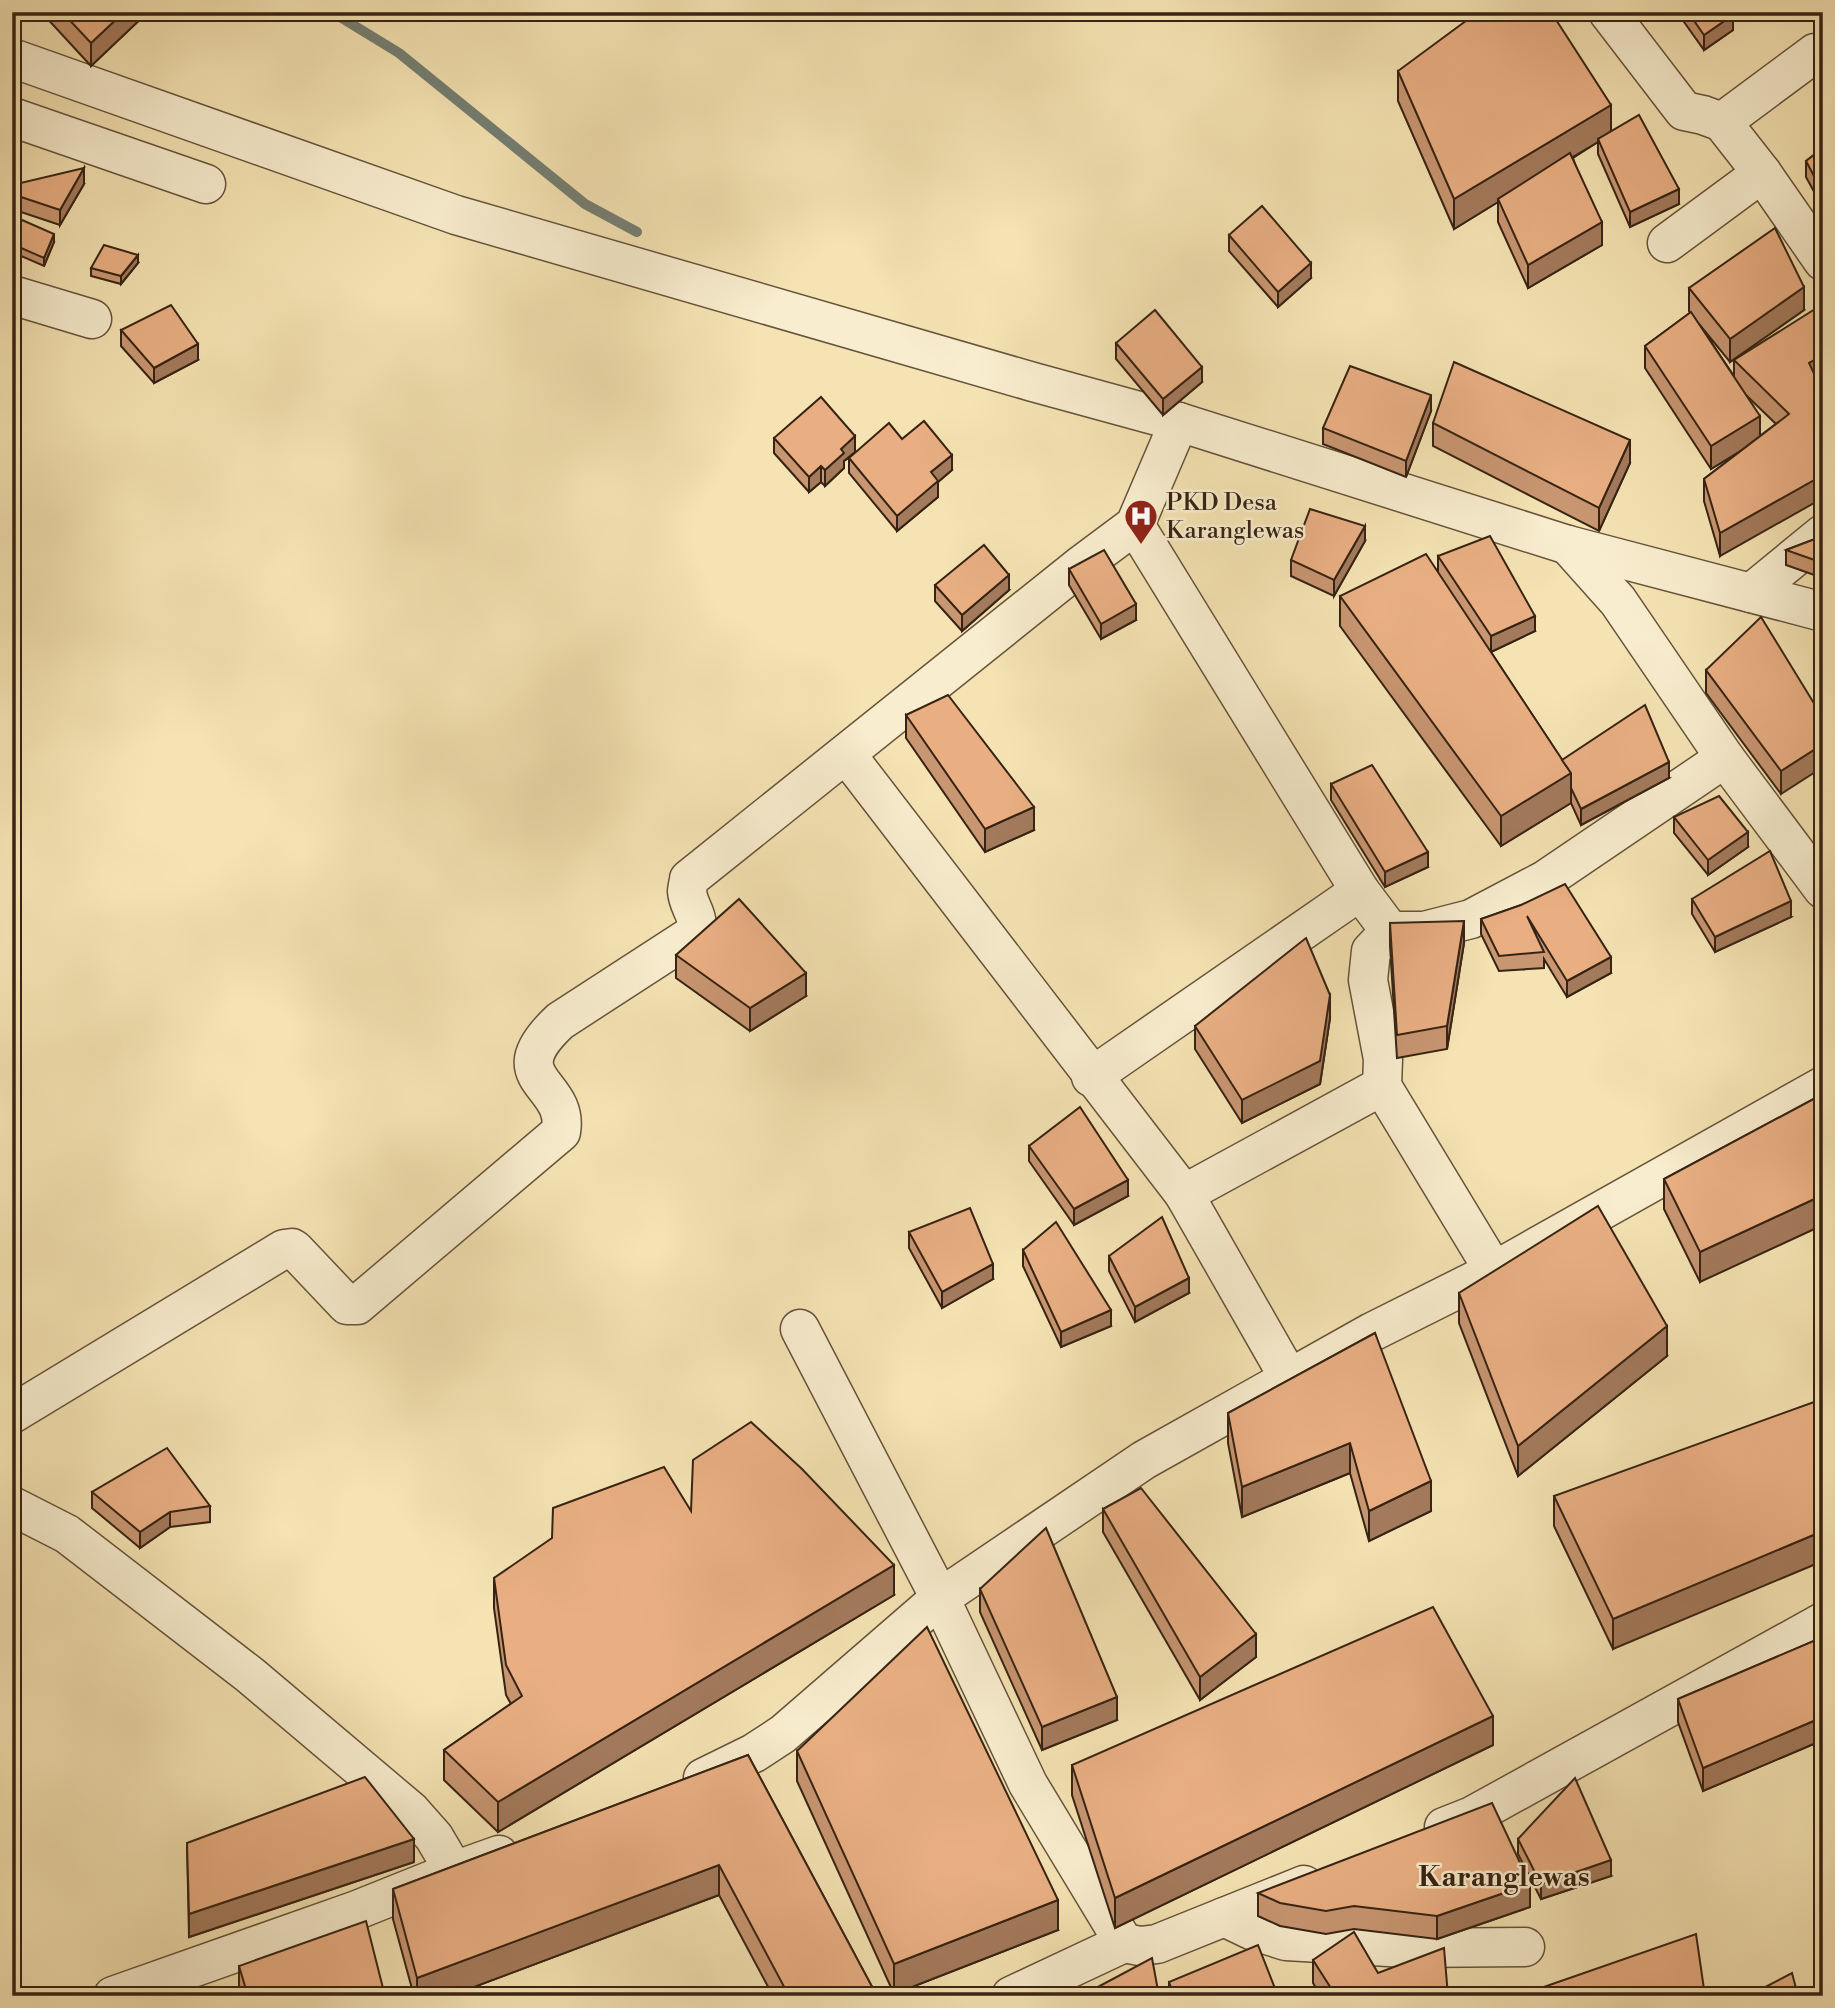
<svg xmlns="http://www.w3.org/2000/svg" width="1835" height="2008" font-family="'Libre Bodoni',serif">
	<rect width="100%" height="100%" fill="#f5e3b3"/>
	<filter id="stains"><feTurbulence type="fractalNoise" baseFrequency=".00286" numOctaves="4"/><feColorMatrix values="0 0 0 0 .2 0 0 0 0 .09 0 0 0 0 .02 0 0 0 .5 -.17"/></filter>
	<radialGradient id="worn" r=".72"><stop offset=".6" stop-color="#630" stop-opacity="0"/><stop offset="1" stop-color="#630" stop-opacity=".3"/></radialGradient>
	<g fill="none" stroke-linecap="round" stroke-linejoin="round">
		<!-- stream -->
		<path stroke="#747f73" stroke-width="10" d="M332 12 399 53 585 204 637 232"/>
		<defs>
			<g id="minor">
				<path d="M1608 12 1684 111 1703 115 1722 122 1762 173"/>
				<path d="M12 58 456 215 1033 382 1179 422 1568 545 1823 612"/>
				<path d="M12 117 206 184"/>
				<path d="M1722 122 1815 53"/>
				<path d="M1667 243 1762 173 1823 261"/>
				<path d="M12 295 92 319"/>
				<path d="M1135 525 1360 891 1390 931"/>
				<path d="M1568 545 1618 601 1725 758 1823 889"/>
				<path d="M1751 593 1823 534"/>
				<path d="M846 754 1184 1194"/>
				<path d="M1091 1077 1360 891"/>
				<path d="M1382 1086 1494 1271"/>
				<path d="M800 1329 940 1598 1028 1784 1124 1943 1140 1946 1157 1944 1304 1885"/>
				<path d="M1289 1378 1184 1194 1382 1086 1383 1059 1368 980 1371 951 1390 931H1424L1471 919 1545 880 1725 758"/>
				<path d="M12 1414 284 1249 292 1248 295 1250 347 1305H357L561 1132C570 1081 496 1081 560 1021L691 936C705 920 688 909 687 891 687 890 689 880 689 879L1080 566 1135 525 1179 422"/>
				<path d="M12 1506 67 1534 250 1675 411 1811 434 1837 454 1871 499 1855"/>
				<path d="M703 1778 754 1753 783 1734 940 1598 1144 1460 1372 1332 1494 1271 1823 1086"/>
				<path d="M1444 1827 1472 1816 1823 1622"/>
				<path d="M1224 1917 1251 1930 1286 1941 1406 1948 1525 1947"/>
				<path d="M113 1996 357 1910 442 1876"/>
				<path d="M1011 1996 1124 1943"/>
			</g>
		</defs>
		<!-- minor casing -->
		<use href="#minor" stroke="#66533b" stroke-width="41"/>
		<!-- minor -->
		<use href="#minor" stroke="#f8edce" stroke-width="38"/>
	</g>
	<!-- wall -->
	<g fill="#c89671" stroke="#372313" stroke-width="2" fill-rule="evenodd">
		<path d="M44 12H148L91 66 44 15Z"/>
		<path d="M1677 12H1731L1733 30 1704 50Z"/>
		<path d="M1398 71 1611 131 1679 204 1630 227 1598 154V142L1573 158 1602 245 1528 288 1498 222V202L1454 229 1398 101Z"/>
		<path d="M1823 148V208L1806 177V161Z"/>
		<path d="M84 184 60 225 12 209V185Z"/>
		<path d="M1229 235 1311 278 1278 307 1229 251Z"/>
		<path d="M12 239 54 242 44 266 12 252Z"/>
		<path d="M138 263 121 284 91 276V268Z"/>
		<path d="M1689 288 1804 310 1730 362 1699 324 1734 376V360L1817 381 1720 556 1704 501V479L1741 451 1711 469 1645 368V346L1690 313 1689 311ZM1746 395 1776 424 1760 436Z"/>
		<path d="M121 330 198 360 154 383 121 346Z"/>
		<path d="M1116 343 1202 382 1163 415 1116 359Z"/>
		<path d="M1431 411 1406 477 1323 444V428Z"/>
		<path d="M1433 423 1630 463 1599 531 1433 446Z"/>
		<path d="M774 438 855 452 902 439 952 470 938 482V497L897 531 849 473V458L844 461V468L825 486 821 482 809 492 774 453Z"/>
		<path d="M1823 536V578L1786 565V550Z"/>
		<path d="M1365 541 1334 596 1291 576V560Z"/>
		<path d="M1438 556 1535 631 1491 652 1562 760 1669 778 1581 825 1571 803 1501 846 1340 626V596L1438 572Z"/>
		<path d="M1069 569 1136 620 1101 639 1069 585Z"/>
		<path d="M935 585 1009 590 962 631 935 601Z"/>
		<path d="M1706 670 1823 718 1781 794 1706 693Z"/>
		<path d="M906 715 1034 830 985 852 906 738Z"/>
		<path d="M1331 784 1428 867 1385 887 1331 800Z"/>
		<path d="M1674 817 1748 847 1708 875 1674 833Z"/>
		<path d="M1692 899 1791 917 1715 952 1692 914Z"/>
		<path d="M1521 905 1611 973 1567 997 1544 959V968L1499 971 1481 934V919Z"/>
		<path d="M1390 923 1464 943 1447 1049 1397 1058 1390 946Z"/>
		<path d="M676 955 806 996 750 1031 676 978Z"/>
		<path d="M1330 1018 1320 1084 1242 1123 1195 1049V1026Z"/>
		<path d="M1823 1094 1700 1282 1664 1209V1179Z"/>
		<path d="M1029 1146 1128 1196 1074 1225 1029 1161Z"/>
		<path d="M909 1232 993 1279 942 1308 909 1248Z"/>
		<path d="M1023 1250 1111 1326 1061 1347 1023 1266Z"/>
		<path d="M1109 1256 1189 1293 1135 1322 1109 1271Z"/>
		<path d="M1459 1293 1667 1356 1518 1476 1459 1323Z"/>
		<path d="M1375 1333 1431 1511 1369 1541 1350 1473 1242 1517 1228 1443V1413Z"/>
		<path d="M1823 1426 1613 1649 1554 1526V1496Z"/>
		<path d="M92 1492 210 1506V1522L170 1527 140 1548 92 1508Z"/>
		<path d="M1103 1509 1256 1657 1200 1700 1103 1532Z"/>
		<path d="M691 1511 894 1595 498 1832 444 1780V1750L511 1704 506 1695 494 1608V1578Z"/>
		<path d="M980 1589 1117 1720 1042 1750 980 1612Z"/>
		<path d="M1823 1637V1740L1703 1791 1678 1722V1699Z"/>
		<path d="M1493 1745 1115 1928 1072 1795V1765Z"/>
		<path d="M797 1751 1058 1930 894 1994 797 1781Z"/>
		<path d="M748 1755 877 1996H773L719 1895 450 1996H414L393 1919V1889Z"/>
		<path d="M1518 1839 1611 1876 1541 1899 1518 1854Z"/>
		<path d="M187 1843 414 1862 189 1937Z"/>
		<path d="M1258 1893 1530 1907 1437 1939 1354 1929 1326 1934 1280 1926 1258 1916Z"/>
		<path d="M1313 1960 1378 1973 1448 1996H1321L1313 1983Z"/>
		<path d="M239 1966 385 1996H241L239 1989Z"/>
		<path d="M1169 1982 1276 1996H1169Z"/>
	</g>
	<!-- shaded-wall -->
	<g fill="#a37a5c" stroke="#372313" stroke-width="2">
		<path d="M124 12H148L91 66V43Z"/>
		<path d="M1733 15V30L1704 50V35Z"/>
		<path d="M1611 105V135L1598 139V142L1499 201 1498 199V202L1454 229V199Z"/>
		<path d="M84 168V184L60 225V210Z"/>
		<path d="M1679 189V204L1630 227V212Z"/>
		<path d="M1602 222V245L1528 288V265Z"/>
		<path d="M54 234V242L44 266V258Z"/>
		<path d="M138 255V263L121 284V276Z"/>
		<path d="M1311 263V278L1278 307V292Z"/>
		<path d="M1804 287V310L1730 362V339Z"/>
		<path d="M198 344V360L154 383V368Z"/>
		<path d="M1823 355V378L1809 386V363Z"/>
		<path d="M1202 367V382L1163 415V399Z"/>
		<path d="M1431 395V411L1406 477V461Z"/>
		<path d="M1760 416V439L1711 469V446Z"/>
		<path d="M855 436V452L844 461V468L825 486V470L841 449Z"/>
		<path d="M1630 440V463L1599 531V508Z"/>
		<path d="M952 455V470L938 482V497L897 531V516L931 472Z"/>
		<path d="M821 466V482L809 492V477Z"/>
		<path d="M1823 475V498L1720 556V533Z"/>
		<path d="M1365 526V541L1334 596V580Z"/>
		<path d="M1009 575V590L962 631V615Z"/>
		<path d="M1136 604V620L1101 639V624Z"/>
		<path d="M1535 616V631L1491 652V636Z"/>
		<path d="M1823 744V767L1781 794V771Z"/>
		<path d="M1669 762V778L1581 825V809Z"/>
		<path d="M1571 773V803L1501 846V816Z"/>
		<path d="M1034 807V830L985 852V829Z"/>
		<path d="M1748 832V847L1708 875V860Z"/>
		<path d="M1428 852V867L1385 887V872Z"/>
		<path d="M1791 901V917L1715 952V937Z"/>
		<path d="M1464 921V943L1447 1049V1026Z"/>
		<path d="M1611 957V973L1567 997V981Z"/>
		<path d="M806 973V996L750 1031V1008Z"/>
		<path d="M1330 995V1018L1320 1084 1242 1123V1100Z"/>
		<path d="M1128 1180V1196L1074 1225V1209Z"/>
		<path d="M1823 1195V1225L1700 1282V1252Z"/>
		<path d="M993 1264V1279L942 1308V1292Z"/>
		<path d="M1189 1278V1293L1135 1322V1307Z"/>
		<path d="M1111 1310V1326L1061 1347V1332Z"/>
		<path d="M1667 1326V1356L1518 1476V1446Z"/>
		<path d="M1350 1443V1473L1242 1517V1487Z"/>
		<path d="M1431 1481V1511L1369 1541V1511Z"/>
		<path d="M170 1512V1527L140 1548V1532Z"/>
		<path d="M1823 1531V1561L1613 1649V1619Z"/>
		<path d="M894 1565V1595L498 1832V1802Z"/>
		<path d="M1256 1634V1657L1200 1700V1677Z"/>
		<path d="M1117 1697V1720L1042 1750V1727Z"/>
		<path d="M1493 1716V1745L1115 1928V1898Z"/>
		<path d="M1823 1717V1740L1703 1791V1768Z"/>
		<path d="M414 1839V1862L189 1937V1914Z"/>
		<path d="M1611 1860V1876L1541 1899V1884Z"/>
		<path d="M719 1865V1895L450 1996H417V1978Z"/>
		<path d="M1530 1884V1907L1437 1939V1916Z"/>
		<path d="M1058 1900V1930L894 1994V1964Z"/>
		<path d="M1276 1991V1996H1264Z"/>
	</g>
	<!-- building -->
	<g fill="#e9af83" stroke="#372313" stroke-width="2">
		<path d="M62 12H124L91 43Z"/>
		<path d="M1478 12H1551L1611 105 1454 199 1398 71Z"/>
		<path d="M1688 12H1731L1733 15 1704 35Z"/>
		<path d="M1639 115 1679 189 1630 212 1598 139Z"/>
		<path d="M1823 148V193L1806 161Z"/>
		<path d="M1570 153 1602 222 1528 265 1498 199Z"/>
		<path d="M84 168 60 210 12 194V185Z"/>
		<path d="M1262 206 1311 263 1278 292 1229 235Z"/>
		<path d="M22 220 54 234 44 258 12 244V239Z"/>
		<path d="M1775 228 1804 287 1730 339 1689 288Z"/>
		<path d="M104 245 138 255 121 276 91 268Z"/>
		<path d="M1823 304V355L1809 363 1823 393V475L1720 533 1704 479 1789 414 1734 360Z"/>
		<path d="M171 305 198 344 154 368 121 330Z"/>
		<path d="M1155 310 1202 367 1163 399 1116 343Z"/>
		<path d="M1691 312 1760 416 1711 446 1645 346Z"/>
		<path d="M1454 362 1630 440 1599 508 1433 423Z"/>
		<path d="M1350 366 1431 395 1406 461 1323 428Z"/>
		<path d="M821 397 855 436 841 449 844 453 825 470 821 466 809 477 774 438Z"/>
		<path d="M924 421 952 455 931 472 938 481 897 516 849 458 889 423 902 439Z"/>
		<path d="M1310 509 1365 526 1334 580 1291 560Z"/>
		<path d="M1490 536 1535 616 1491 636 1438 556Z"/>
		<path d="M1823 536V563L1786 550Z"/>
		<path d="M984 545 1009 575 962 615 935 585Z"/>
		<path d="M1104 550 1136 604 1101 624 1069 569Z"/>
		<path d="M1426 554 1571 773 1501 816 1340 596Z"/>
		<path d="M1761 617 1823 718V744L1781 771 1706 670Z"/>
		<path d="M948 695 1034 807 985 829 906 715Z"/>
		<path d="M1645 705 1669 762 1581 809 1571 788V773L1562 760Z"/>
		<path d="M1372 765 1428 852 1385 872 1331 784Z"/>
		<path d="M1719 796 1748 832 1708 860 1674 817Z"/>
		<path d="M1770 851 1791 901 1715 937 1692 899Z"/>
		<path d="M1565 884 1611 957 1567 981 1527 916 1544 952 1499 956 1481 919 1521 905Z"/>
		<path d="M739 899 806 973 750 1008 676 955Z"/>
		<path d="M1464 921 1447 1026 1397 1035 1390 923Z"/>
		<path d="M1306 938 1330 995 1320 1061 1242 1100 1195 1026Z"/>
		<path d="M1823 1094V1195L1700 1252 1664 1179Z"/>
		<path d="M1080 1107 1128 1180 1074 1209 1029 1146Z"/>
		<path d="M1598 1206 1667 1326 1518 1446 1459 1293Z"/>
		<path d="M970 1208 993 1264 942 1292 909 1232Z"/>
		<path d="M1162 1217 1189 1278 1135 1307 1109 1256Z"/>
		<path d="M1056 1222 1111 1310 1061 1332 1023 1250Z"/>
		<path d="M1375 1333 1431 1481 1369 1511 1350 1443 1242 1487 1228 1413Z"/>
		<path d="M1814 1402 1823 1426V1531L1613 1619 1554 1496Z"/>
		<path d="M751 1422 802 1469 894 1565 498 1802 444 1750 522 1696 506 1665 494 1578 552 1538 553 1508 664 1467 691 1511 693 1460Z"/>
		<path d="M167 1448 210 1506 170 1512 140 1532 92 1492Z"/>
		<path d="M1141 1488 1256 1634 1200 1677 1103 1509Z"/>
		<path d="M1046 1528 1117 1697 1042 1727 980 1589Z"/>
		<path d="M1433 1607 1493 1716 1115 1898 1072 1765Z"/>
		<path d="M927 1627 1058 1900 894 1964 797 1751Z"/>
		<path d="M1823 1637V1717L1703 1768 1678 1699Z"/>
		<path d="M748 1755 877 1996H789L719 1865 417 1978 393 1889Z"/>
		<path d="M365 1777 414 1839 189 1914 187 1843Z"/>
		<path d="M1575 1778 1611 1860 1541 1884 1518 1839Z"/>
		<path d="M1492 1803 1530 1884 1437 1916 1354 1906 1326 1911 1280 1903 1258 1893Z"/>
		<path d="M366 1921 385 1996H248L239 1966Z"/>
		<path d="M1354 1932 1378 1973 1444 1948 1448 1996H1336L1313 1960Z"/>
		<path d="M1696 1934 1705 1996H1518Z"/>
		<path d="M1258 1945 1276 1991 1264 1996H1174L1169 1982Z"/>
		<path d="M1152 1958 1159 1996H1081Z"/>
		<path d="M1792 1973 1798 1996H1748Z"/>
	</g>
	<!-- icons -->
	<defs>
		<symbol id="hospital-pin" viewBox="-11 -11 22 30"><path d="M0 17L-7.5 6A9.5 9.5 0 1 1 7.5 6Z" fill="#8f2418" stroke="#f8edce"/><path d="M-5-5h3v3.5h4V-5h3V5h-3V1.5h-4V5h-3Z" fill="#fff"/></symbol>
	</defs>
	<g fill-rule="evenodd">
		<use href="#hospital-pin" x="1122" y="497" width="38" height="52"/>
	</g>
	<g text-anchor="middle" stroke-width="5" stroke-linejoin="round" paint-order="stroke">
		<!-- poi labels -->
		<g font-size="24" fill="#372313" stroke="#f8edce" text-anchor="start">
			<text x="1166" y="510">PKD Desa<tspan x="1166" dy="28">Karanglewas</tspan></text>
		</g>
		<!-- quarter labels -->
		<g font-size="28" font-weight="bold" fill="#372313" stroke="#f8edce">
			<text x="1504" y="1886">Karanglewas</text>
		</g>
	</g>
	<!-- margin -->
	<rect width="1835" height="2008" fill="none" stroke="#f5e3b3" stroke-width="42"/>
	<rect x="14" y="14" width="1807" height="1980" fill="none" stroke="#372313" stroke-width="3.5"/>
	<rect x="21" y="21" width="1793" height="1966" fill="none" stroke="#372313" stroke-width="2"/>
	<rect width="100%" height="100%" filter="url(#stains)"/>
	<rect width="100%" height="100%" fill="url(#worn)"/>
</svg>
